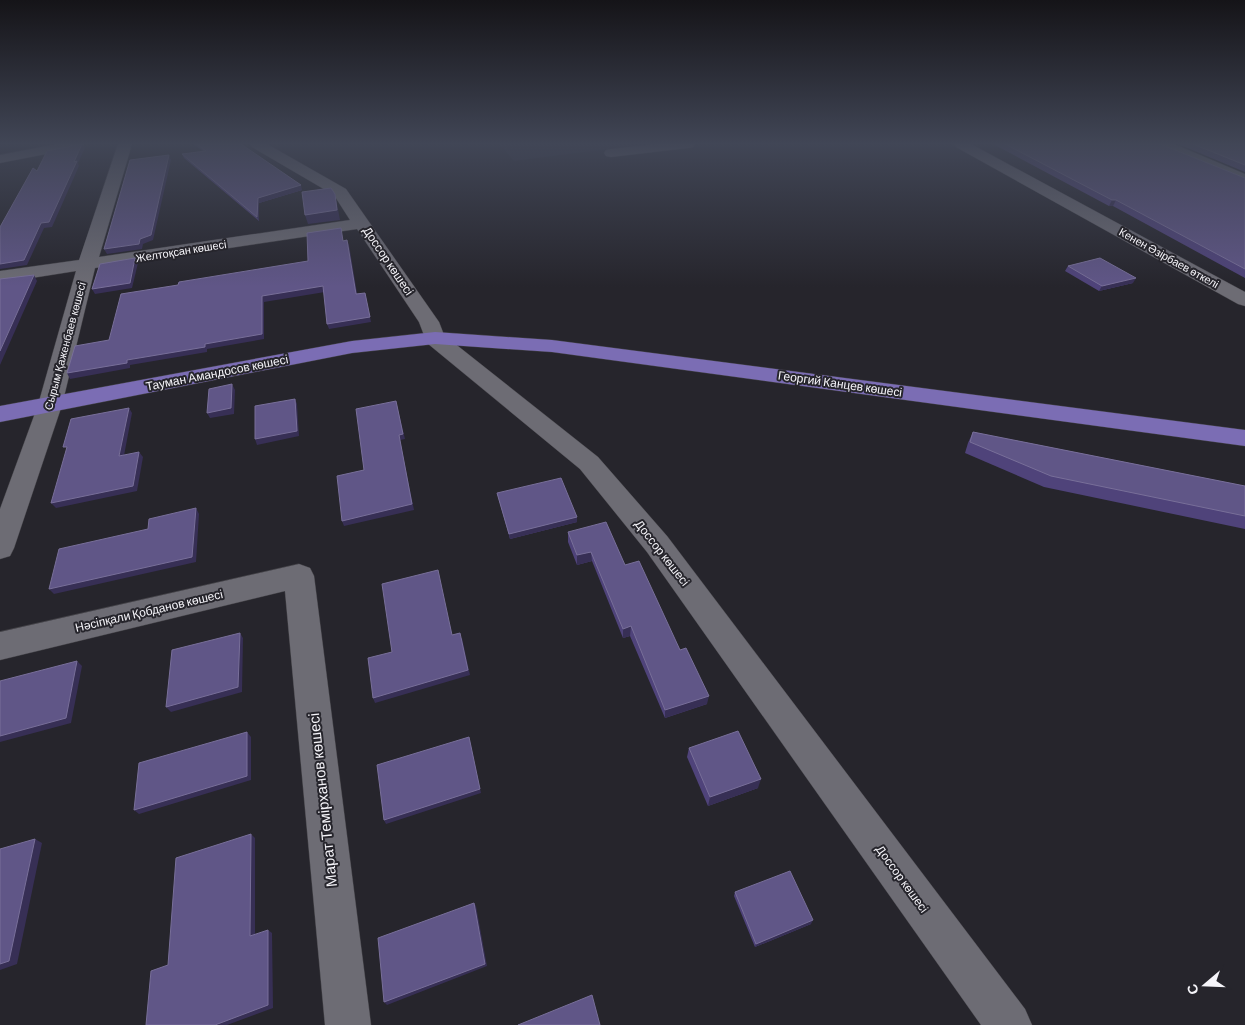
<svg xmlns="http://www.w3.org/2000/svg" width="1245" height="1025" font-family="Barlow,sans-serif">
	<rect width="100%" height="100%" fill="#26252c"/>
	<!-- built -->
	<path fill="#2f2e3b" d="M499 144H647L514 161Z"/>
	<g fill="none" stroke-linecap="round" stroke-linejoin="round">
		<defs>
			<g id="minor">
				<path d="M57 144H84L82 147 77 148 0 163V155Z"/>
				<path d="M118 144H132L99 257 350 220 334 195 252 147 250 144H267L346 189 439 322 444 335 598 457 667 536 1025 1009 1032 1025H981L647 552 580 469 427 343 419 322 357 229 95 268 62 405 14 548 10 556 0 559V509L38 405 76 271 0 283V271L79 260Z"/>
				<path d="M655 144H695L693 147 688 148 611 157 606 156 604 153 606 150 611 149Z"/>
				<path d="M954 144H971L1245 292V306L1238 304 956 147Z"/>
				<path d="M1156 144H1174L1245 174V185L1158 147Z"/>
				<path d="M299 564 310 568 314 576 371 1025H325L285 591 0 660V632Z"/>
			</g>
			<path id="major" d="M435 332 552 340 1245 430V446L552 352 435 344 352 353 0 422V406L352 341Z"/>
		</defs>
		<!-- minor casing -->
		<use href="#minor" stroke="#424146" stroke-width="1"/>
		<!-- major casing -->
		<use href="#major" stroke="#424146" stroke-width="1"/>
		<!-- minor -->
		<use href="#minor" fill="#6d6c74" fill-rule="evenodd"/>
		<!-- major -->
		<use href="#major" fill="#7b6db4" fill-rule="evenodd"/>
	</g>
	<!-- wall -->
	<g fill="#4f437a">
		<path d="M193 144H241L302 190 259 203V221L184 158 182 154 203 151Z"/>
		<path d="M993 144H1160L1245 178V278L1113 206H1109Z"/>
		<path d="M1178 144H1245V172Z"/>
		<path d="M1068 266 1133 283 1099 291 1065 271Z"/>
		<path d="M973 432 1245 486V529L1044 487 965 453 968 443Z"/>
		<path d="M497 493 577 517V522L510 539Z"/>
		<path d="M568 532 625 565 680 650 707 704 665 718 630 636 623 638 592 561 577 565 568 542Z"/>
		<path d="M689 748 758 788 708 806 687 757Z"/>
		<path d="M735 892 811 924 755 947 734 896Z"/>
	</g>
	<!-- shaded-wall -->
	<g fill="#372f55">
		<path d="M82 144 85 148 78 163 79 166 52 227 44 228 27 265 0 269V264L41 223 74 162Z"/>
		<path d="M169 155 171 160 153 240 143 244 142 249 107 254 104 249 140 239Z"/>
		<path d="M301 185 302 190 259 203V221L257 217 258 198Z"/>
		<path d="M335 194 337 204 340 220 308 224 305 215Z"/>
		<path d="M1112 200H1116L1113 206H1109Z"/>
		<path d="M347 240 349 245 358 299 356 294Z"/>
		<path d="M135 258 138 263 132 288 95 294 92 289Z"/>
		<path d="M34 275 37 281 0 365V351Z"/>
		<path d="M1136 278 1133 283 1099 291 1102 286Z"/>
		<path d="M323 286 325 292 264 302V339L207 349V352L130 365V368L70 379 67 373 205 344 262 296Z"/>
		<path d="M365 293 371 322 329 329 327 324Z"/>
		<path d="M232 384 235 390 234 414 210 418 207 413Z"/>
		<path d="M295 399 297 404 299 436 257 445 255 439Z"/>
		<path d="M396 401 405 439 400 440 414 510 344 526 342 521Z"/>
		<path d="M129 408 132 413 123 461 119 456Z"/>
		<path d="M139 452 143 457 137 491 56 508 51 503Z"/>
		<path d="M196 508 199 514 196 562 54 594 49 589Z"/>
		<path d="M577 517V522L510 539 509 534Z"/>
		<path d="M591 552 592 561 577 565V555Z"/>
		<path d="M631 626 630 636 623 638V629Z"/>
		<path d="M240 633 243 638 242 692 171 712 166 707Z"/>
		<path d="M462 638 470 675 375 703 373 698Z"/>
		<path d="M77 661 82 666 71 723 0 742V736Z"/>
		<path d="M709 696 707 704 665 718V710Z"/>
		<path d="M247 732 251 737V780L139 814 134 810Z"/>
		<path d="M469 737 481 793 386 824 384 820Z"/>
		<path d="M761 779 758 788 708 806 710 797Z"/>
		<path d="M251 834 255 838V939L250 936Z"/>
		<path d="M35 839 42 843 17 964 0 970V964Z"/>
		<path d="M474 903 476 906 487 966 387 1005 384 1002Z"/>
		<path d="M813 920 811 924 755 947 756 944Z"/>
		<path d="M268 930 272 933 273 1008 227 1025H215Z"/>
	</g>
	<!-- building -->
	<g fill="#605687" stroke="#786f99">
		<path d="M82 144 74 162 77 161 49 222 41 223 24 260 0 264V227L33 168 37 171 47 151Z"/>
		<path d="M197 144H241L301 185 258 198 257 217 182 154 206 151Z"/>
		<path d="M1005 144H1160L1245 178V269L1116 200H1112Z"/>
		<path d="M1193 144H1245V165Z"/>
		<path d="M169 155 151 235 140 239 139 244 104 249 130 160Z"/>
		<path d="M331 188 335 194 337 210 305 215 302 192Z"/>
		<path d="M341 228 343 241 347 240 356 294 365 293 370 317 327 324 323 286 262 296V334L205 344V347L127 360V363L67 373 75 346 109 340 121 294 178 285 179 282 308 261 307 233Z"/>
		<path d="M135 258 130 283 92 289 100 264Z"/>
		<path d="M1100 258 1136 278 1102 286 1068 266Z"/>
		<path d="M34 275 0 351V279Z"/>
		<path d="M232 384 231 408 207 413 209 389Z"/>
		<path d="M295 399 297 431 255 439V406Z"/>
		<path d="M396 401 403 434 399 435 412 504 342 521 337 476 364 470 356 409Z"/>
		<path d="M129 408 119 456 139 452 133 486 51 503 67 447H63L71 419Z"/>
		<path d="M973 432 1245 486V516L1051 476 970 442Z"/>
		<path d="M561 478 577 517 509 534 497 493Z"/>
		<path d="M196 508 192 557 49 589 59 549 148 529 149 519Z"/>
		<path d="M606 522 625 565 639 561 680 650 686 648 709 696 665 710 631 626 623 629 591 552 577 555 568 532Z"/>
		<path d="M438 570 452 635 460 633 468 670 373 698 368 658 392 652 382 584Z"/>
		<path d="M240 633 238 687 166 707 172 650Z"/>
		<path d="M77 661 66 718 0 736V681Z"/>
		<path d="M738 731 761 779 710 797 689 748Z"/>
		<path d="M247 732V776L134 810 139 763Z"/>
		<path d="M469 737 480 789 384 820 377 765Z"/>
		<path d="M251 834 250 936 268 930V1005L215 1025H146L151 971 168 965 176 858Z"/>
		<path d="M35 839 9 961 0 964V849Z"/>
		<path d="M790 871 813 920 756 944 735 892Z"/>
		<path d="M474 903 485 964 384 1002 378 938Z"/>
		<path d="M592 995 600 1025H518Z"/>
	</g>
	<!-- sky -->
	<linearGradient id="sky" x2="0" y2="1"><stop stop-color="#151418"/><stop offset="0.5" stop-color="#414656"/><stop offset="1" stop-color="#414656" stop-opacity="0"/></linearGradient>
	<rect width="1245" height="287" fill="url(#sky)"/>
	<g text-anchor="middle" stroke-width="4" stroke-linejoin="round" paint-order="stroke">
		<!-- far-street labels -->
		<g font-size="11" fill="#f5f4f9" stroke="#26252c">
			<text transform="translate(181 251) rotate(-9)" y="4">Желтоқсан көшесі</text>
			<text transform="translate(1169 258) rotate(29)" y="4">Кенен Әзірбаев өткелі</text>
			<text transform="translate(65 346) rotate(-75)" y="4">Сырым Қаженбаев көшесі</text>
		</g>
		<!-- street labels -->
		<g font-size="12" fill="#f5f4f9" stroke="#26252c">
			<text transform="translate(388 261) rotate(56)" y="4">Доссор көшесі</text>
			<text transform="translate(217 373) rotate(-11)" y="4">Тауман Амандосов көшесі</text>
			<text transform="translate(840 384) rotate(8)" y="4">Георгий Канцев көшесі</text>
			<text transform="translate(662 553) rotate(52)" y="4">Доссор көшесі</text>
			<text transform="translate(149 611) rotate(-13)" y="4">Нәсіпқали Қобданов көшесі</text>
			<text transform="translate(902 879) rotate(54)" y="4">Доссор көшесі</text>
		</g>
		<!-- near-street labels -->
		<g font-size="15" fill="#f5f4f9" stroke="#26252c">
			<text transform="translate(323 800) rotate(-96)" y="5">Марат Темірханов көшесі</text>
		</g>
	</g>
	<!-- north arrow -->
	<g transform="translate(1205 985) rotate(251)" stroke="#26252c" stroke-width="4" paint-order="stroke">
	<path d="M0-4L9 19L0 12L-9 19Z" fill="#f5f4f9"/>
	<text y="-8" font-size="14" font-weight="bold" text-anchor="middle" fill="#f5f4f9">С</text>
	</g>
</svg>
